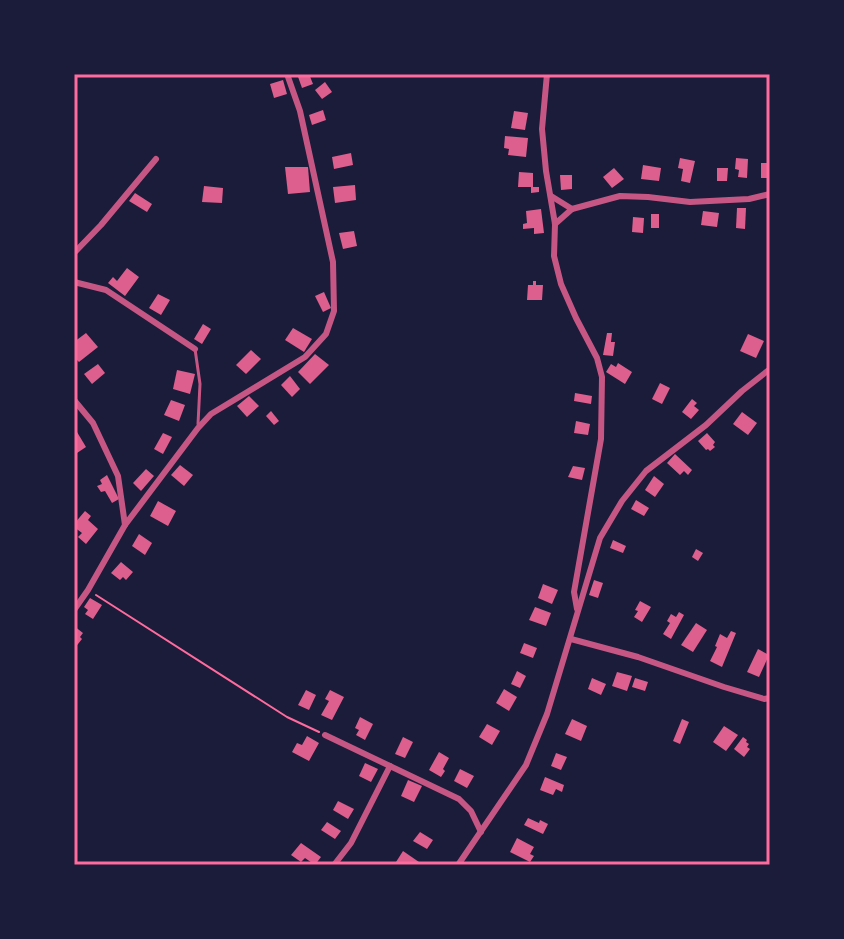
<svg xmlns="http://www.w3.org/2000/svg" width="844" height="939" font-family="Ubuntu,sans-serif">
	<rect width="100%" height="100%" fill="#1b1b3a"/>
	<!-- building -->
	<g fill="#dd5f8e">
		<path d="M297 74H309L313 84 302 88Z"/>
		<path d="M283 80 287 94 274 98 270 84Z"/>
		<path d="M325 82 332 92 322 99 315 90Z"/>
		<path d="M323 110 326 120 312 125 309 115Z"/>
		<path d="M514 111 528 113 525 130 511 128Z"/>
		<path d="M505 136 528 138 526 157 508 155 509 149 504 148Z"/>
		<path d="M351 153 353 165 334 169 332 157Z"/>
		<path d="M680 158 695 161 690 183 681 181 683 169 678 168Z"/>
		<path d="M736 158 748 159 747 178 738 177 739 170 735 169Z"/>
		<rect x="761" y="163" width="9" height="15"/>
		<path d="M643 165 661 168 659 181 641 179Z"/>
		<path d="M285 167H308L310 192 288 194Z"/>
		<path d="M614 168 624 179 612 188 603 177Z"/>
		<path d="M717 168H728L727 181H717Z"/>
		<path d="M519 172 533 173V187H539V192L531 193V187H518Z"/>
		<path d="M560 175H572V189L561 190Z"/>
		<path d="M355 185 356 200 335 203 333 187Z"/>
		<path d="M204 186 223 188 222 203 202 202Z"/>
		<path d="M135 193 152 204 147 212 129 201Z"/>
		<path d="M737 208H746L745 229 736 228Z"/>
		<path d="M541 209 544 233 534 234V228L523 229V224L527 223 526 211Z"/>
		<path d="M703 211 719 213 717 227 701 225Z"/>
		<rect x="651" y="214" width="8" height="14"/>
		<path d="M633 217 644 218 643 233 632 232Z"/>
		<path d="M354 231 357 246 343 249 339 233Z"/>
		<path d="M127 268 139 277 125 296 108 283 113 277 117 281Z"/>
		<path d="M533 281H536V285H543L542 300H527L528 285H533Z"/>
		<path d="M324 292 331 308 323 312 315 296Z"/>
		<path d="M158 294 170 300 161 315 149 308Z"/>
		<path d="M203 324 211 329 202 344 194 339Z"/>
		<path d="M293 328 312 339 304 352 285 340Z"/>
		<path d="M86 333 98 347 79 362 74 357V342Z"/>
		<path d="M607 333H612L611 342H615L613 356 603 355Z"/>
		<path d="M748 334 764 341 756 358 740 351Z"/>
		<path d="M251 350 261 359 246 374 236 365Z"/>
		<path d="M315 354 329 365 310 384 298 372Z"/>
		<path d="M618 363 632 372 625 384 606 372 611 364 616 367Z"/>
		<path d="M98 364 105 373 92 384 84 374Z"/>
		<path d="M177 370 195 374 190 394 173 389Z"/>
		<path d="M290 376 300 389 292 397 281 385Z"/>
		<path d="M660 383 670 388 662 404 652 399Z"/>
		<path d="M575 393 592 396 591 404 574 401Z"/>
		<path d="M249 396 259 406 247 417 237 406Z"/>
		<path d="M692 399 697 403 694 406 699 410 691 419 682 412Z"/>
		<path d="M171 400 185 405 179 421 164 415Z"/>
		<path d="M271 411 279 421 274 425 266 416Z"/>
		<path d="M742 412 757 423 748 435 733 424Z"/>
		<path d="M576 421 590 424 588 435 574 433Z"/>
		<path d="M77 432 86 447 74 455V434Z"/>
		<path d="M163 433 172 437 163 454 154 449Z"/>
		<path d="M707 433 715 442 713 445 715 447 710 451 708 449 706 450 698 441Z"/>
		<path d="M675 454 692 470 688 475 684 471 680 475 667 463Z"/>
		<path d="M180 465 193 475 184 486 171 475Z"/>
		<path d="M573 466 585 468 582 480 568 477Z"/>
		<path d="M146 469 154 476 141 491 133 483Z"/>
		<path d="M107 475 119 499 112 503 105 491 101 492 97 486 102 484 100 480Z"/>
		<path d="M654 476 664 484 655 497 645 490Z"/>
		<path d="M636 500 649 508 644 516 631 509Z"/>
		<path d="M158 501 176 511 168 526 150 516Z"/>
		<path d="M85 511 91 516 88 520 98 529 86 544 78 537 82 533 74 527V524Z"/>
		<path d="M139 534 152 543 145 555 132 546Z"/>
		<path d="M613 540 626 546 623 553 610 548Z"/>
		<path d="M696 549 703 553 698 561 692 557Z"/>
		<path d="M121 562 133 572 126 580 123 577 120 580 111 573Z"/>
		<path d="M594 580 603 583 598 598 589 595Z"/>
		<path d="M543 584 558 590 552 604 538 598Z"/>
		<path d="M90 598 102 605 93 619 85 614 88 610 84 607Z"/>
		<path d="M640 601 651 607 642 622 634 617 638 611 635 610Z"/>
		<path d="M535 607 551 613 546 626 529 620Z"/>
		<path d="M679 612 684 615 671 639 663 634 670 623 667 621 671 614 676 617Z"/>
		<path d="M696 623 707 630 693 652 681 645Z"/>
		<path d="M74 626 83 633 80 637 82 639 74 649Z"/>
		<path d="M731 631 736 633 722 667 710 661 717 647 715 646 720 634 727 638Z"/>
		<path d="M524 643 537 648 533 658 520 653Z"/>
		<path d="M758 649 769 655 759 677 747 672Z"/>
		<path d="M517 671 526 676 520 688 511 684Z"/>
		<path d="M617 672 632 676 627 691 612 686Z"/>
		<path d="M592 678 606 684 601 695 588 689Z"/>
		<path d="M635 678 648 682 645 691 632 687Z"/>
		<path d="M504 689 517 697 509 711 496 703Z"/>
		<path d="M306 690 316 695 309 710 298 705Z"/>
		<path d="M330 690 344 697 332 720 321 715 329 701 325 699Z"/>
		<path d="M360 717 373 724 365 740 356 735 359 730 355 728Z"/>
		<path d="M572 719 587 726 581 741 565 734Z"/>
		<path d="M682 719 689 722 680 744 673 741Z"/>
		<path d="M487 724 500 731 492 745 479 737Z"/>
		<path d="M724 726 738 735 726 751 713 742Z"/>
		<path d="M307 736 319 743 309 761 292 752 297 743 302 745Z"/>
		<path d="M403 737 413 742 405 758 395 754Z"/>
		<path d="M743 737 747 740 746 742 749 744 747 747 750 749 744 757 734 749Z"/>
		<path d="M439 752 449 758 443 769 445 771 441 777 429 770Z"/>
		<path d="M556 753 567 757 561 770 551 766Z"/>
		<path d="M365 763 378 769 371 782 359 776Z"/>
		<path d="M460 769 474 776 467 788 454 781Z"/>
		<path d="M545 777 564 785 562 792 556 789 553 795 540 790Z"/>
		<path d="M408 780 422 786 414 802 401 796Z"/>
		<path d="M338 801 354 809 348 819 333 810Z"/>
		<path d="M528 818 539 823 540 820 548 824 543 834 524 825Z"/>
		<path d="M327 822 341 831 335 839 321 830Z"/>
		<path d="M420 832 433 840 427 849 413 841Z"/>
		<path d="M517 838 534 847 530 854 534 856 530 862 510 852Z"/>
		<path d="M301 843 321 857 315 865 305 858 301 862 291 855Z"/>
		<path d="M403 851 419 862 416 865H400L396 862Z"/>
	</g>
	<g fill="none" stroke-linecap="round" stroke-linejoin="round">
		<!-- path -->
		<path stroke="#ff6b9d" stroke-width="2" d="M96 595 287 717 319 732"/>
		<!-- service -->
		<path stroke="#c65784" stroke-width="3" d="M195 349 200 384 198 424"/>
		<!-- minor -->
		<g stroke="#c65784" stroke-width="6">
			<path d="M547 74 542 129 546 171 555 224 554 256 561 284 576 318 597 358 602 377 601 439 574 592 577 609"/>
			<path d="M551 196 572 209 620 196 648 197 690 202 749 199 770 194"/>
			<path d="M555 224 572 209"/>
			<path d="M74 253 101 225 156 159"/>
			<path d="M74 282 106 290 195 349"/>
			<path d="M74 400 93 423 118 476 125 525"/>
			<path d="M74 610 88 590 125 525 198 428 211 414 305 357 326 334 334 311 333 262 300 111 287 74"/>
			<path d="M571 639 638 657 724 687 764 699 770 698"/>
			<path d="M325 735 459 799 471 811 481 832"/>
			<path d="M334 865 351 843 390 766"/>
			<path d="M458 865 526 765 547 714 600 538 622 501 646 471 706 425 742 391 770 369"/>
		</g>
	</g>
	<!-- border -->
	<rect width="844" height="939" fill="none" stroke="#1b1b3a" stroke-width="152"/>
	<rect x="76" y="76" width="692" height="787" fill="none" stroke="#ff6b9d" stroke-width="3"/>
</svg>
